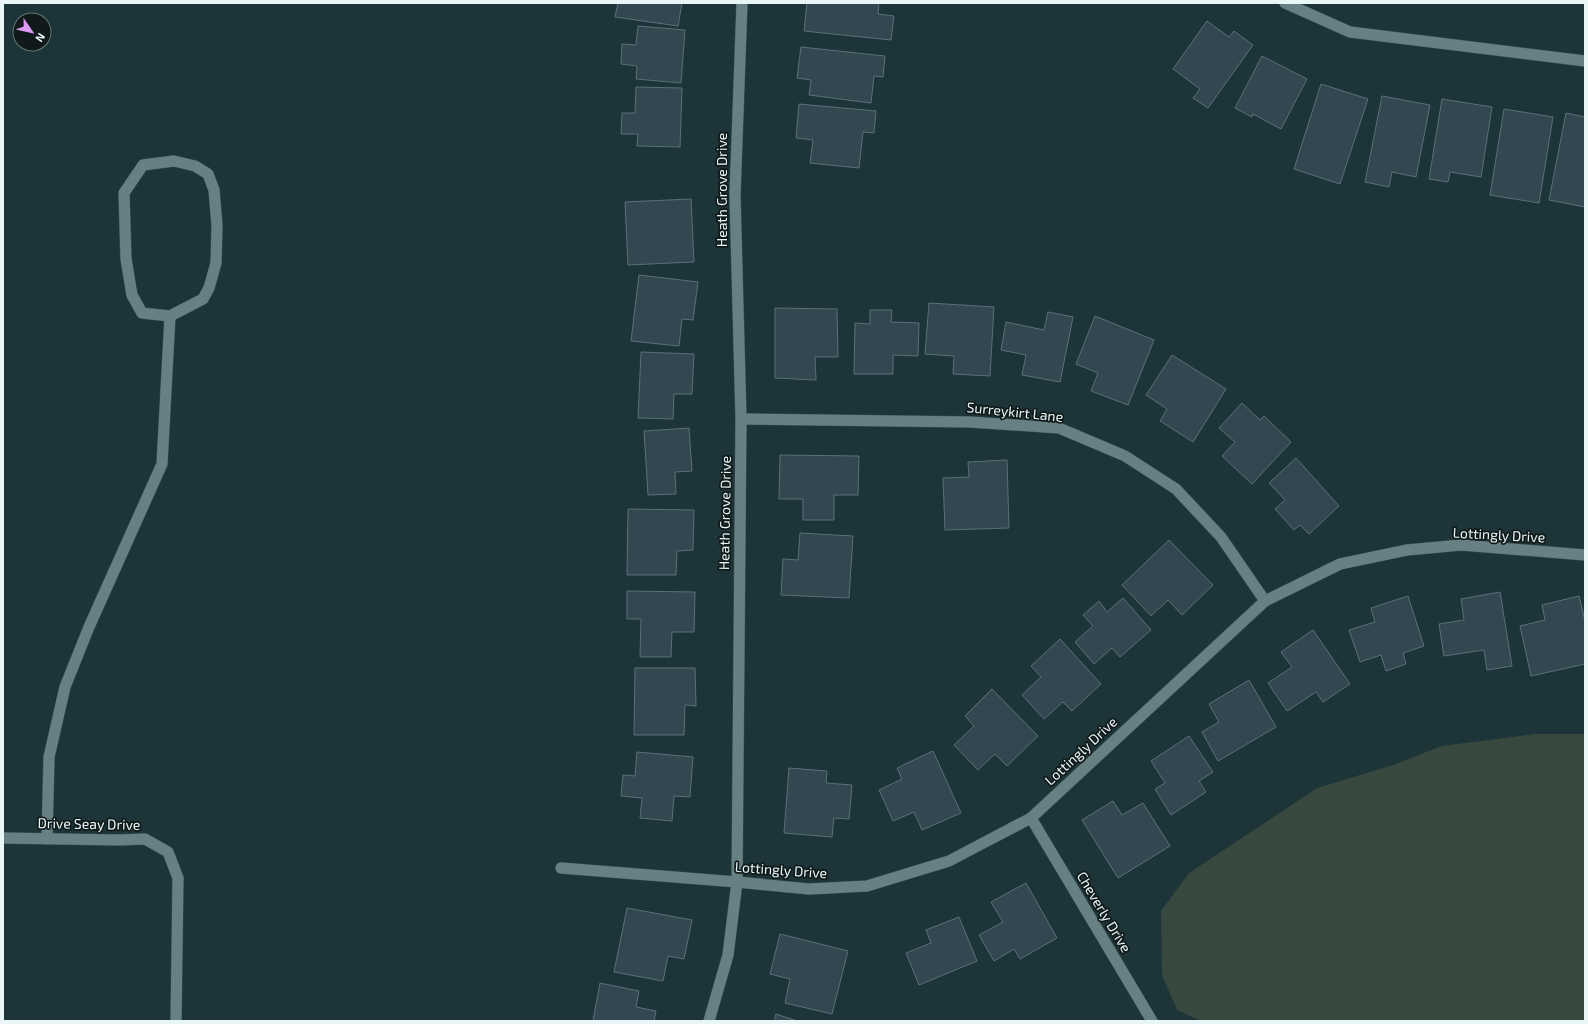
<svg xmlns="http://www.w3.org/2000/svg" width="1588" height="1024" font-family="'Exo 2',sans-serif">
	<rect width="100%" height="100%" fill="#1d3538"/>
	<!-- green -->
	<path fill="#37493f" d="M1535 734H1585V1021H1201L1177 1010 1162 975 1161 911 1189 873 1317 788 1393 765 1442 746Z"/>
	<!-- building -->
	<g fill="#334751" stroke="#5a707a">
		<path d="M618 3H682L678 26 615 17Z"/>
		<path d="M807 3H879L878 14 894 16 891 40 804 31Z"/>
		<path d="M1207 21 1229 37 1234 31 1253 45 1208 108 1193 98 1200 89 1173 69Z"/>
		<path d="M638 26 685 30 681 83 636 79 637 66 621 64 622 44 636 45Z"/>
		<path d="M801 47 885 56 883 77 874 76 871 103 809 95 811 80 797 78Z"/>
		<path d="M1262 56 1307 79 1281 129 1253 114 1252 117 1235 108Z"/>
		<path d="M1321 84 1368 99 1340 184 1294 169Z"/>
		<path d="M636 87 682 88 680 147 637 146 638 134H621L622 113H635Z"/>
		<path d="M1382 96 1430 105 1416 177 1392 172 1389 187 1365 182Z"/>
		<path d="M1442 99 1492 107 1481 177 1450 172 1448 182 1429 179Z"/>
		<path d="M799 104 876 111 874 133 863 132 859 168 810 163 813 140 796 138Z"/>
		<path d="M1504 109 1553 117 1539 203 1490 195Z"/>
		<path d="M1566 113 1585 117V207L1549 200Z"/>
		<path d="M691 199 694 262 628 265 625 202Z"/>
		<path d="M639 275 698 282 693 320 682 319 679 346 631 341Z"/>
		<path d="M929 303 994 307 990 376 953 374 954 356 925 354Z"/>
		<path d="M775 308 837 309 838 357H815L816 380 775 378Z"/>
		<path d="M870 310H892L891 322 919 323 918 356 893 355V374H854L855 323 870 324Z"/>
		<path d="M1048 312 1073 317 1060 382 1022 375 1026 355 1001 350 1006 322 1044 330Z"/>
		<path d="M1095 316 1154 340 1128 405 1091 391 1098 373 1076 364Z"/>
		<path d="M641 352 694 354 692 394H674L673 419 638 418Z"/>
		<path d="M1172 355 1226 389 1193 442 1160 421 1167 409 1146 395Z"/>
		<path d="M1242 403 1260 420 1264 416 1291 442 1252 484 1222 456 1235 442 1219 428Z"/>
		<path d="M689 428 692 471 675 472 676 494 648 495 644 431Z"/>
		<path d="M780 455 859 456 858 495H834V520H803V499H779Z"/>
		<path d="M1296 458 1339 506 1309 534 1300 525 1294 530 1275 509 1285 500 1269 483Z"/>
		<path d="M1007 460 1009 528 945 530 943 478 969 477 968 462Z"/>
		<path d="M628 509 694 510 693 550 677 551 676 575H627Z"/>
		<path d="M800 533 853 536 849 598 781 595 783 559 798 560Z"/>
		<path d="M1169 540 1213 585 1182 615 1168 600 1151 616 1122 585Z"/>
		<path d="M627 591 695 592 694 632H672L671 657H640L641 619H627Z"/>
		<path d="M1500 592 1512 666 1487 670 1484 650 1444 656 1439 624 1464 620 1461 599Z"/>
		<path d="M1408 596 1424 646 1403 653 1406 664 1386 671 1381 655 1360 662 1349 630 1375 622 1371 608Z"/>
		<path d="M1579 596 1585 621V664L1531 676 1520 626 1545 620 1542 605Z"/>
		<path d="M1123 598 1151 630 1120 657 1112 648 1094 664 1075 642 1093 626 1083 615 1099 601 1107 612Z"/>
		<path d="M1313 630 1350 684 1323 702 1316 692 1287 711 1268 683 1292 667 1281 652Z"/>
		<path d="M1060 639 1101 684 1072 711 1063 702 1044 719 1022 695 1041 677 1031 666Z"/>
		<path d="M635 668H695L696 706 685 705 684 735H634Z"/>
		<path d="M1249 680 1276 727 1218 761 1202 732 1219 722 1209 704Z"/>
		<path d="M992 689 1038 736 1007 766 995 754 978 770 954 745 974 726 965 716Z"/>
		<path d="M1189 736 1213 772 1199 781 1206 792 1171 815 1155 789 1165 783 1151 761Z"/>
		<path d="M933 751 961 813 922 830 914 812 893 821 879 790 902 779 897 768Z"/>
		<path d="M637 752 693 757 690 797 674 796 672 821 640 818 642 798 621 796 623 775 635 776Z"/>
		<path d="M789 768 827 771 826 783 852 785 849 819 834 818 832 837 784 833Z"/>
		<path d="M1113 801 1122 815 1143 803 1170 846 1118 878 1082 820Z"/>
		<path d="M1026 883 1057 938 1020 959 1014 949 994 961 979 935 1003 922 991 902Z"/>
		<path d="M627 908 692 920 684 959 668 956 663 981 614 972Z"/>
		<path d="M959 917 977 961 919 985 906 953 931 943 926 930Z"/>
		<path d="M780 934 848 951 832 1014 785 1003 790 979 770 974Z"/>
		<path d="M600 983 639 991 636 1007 656 1011 654 1021H593Z"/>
		<path d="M776 1014 797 1021H774Z"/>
	</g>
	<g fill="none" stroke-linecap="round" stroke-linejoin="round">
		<defs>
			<g id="service">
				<path d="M174 161 195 166 208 174 214 190 217 225 216 263 209 288 203 299 170 316 142 313 132 295 126 259 124 193 143 165Z"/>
				<path d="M47 839 49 757 65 687 89 627 162 464 170 316"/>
			</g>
			<g id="minor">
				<path d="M1285 3 1350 32 1585 61"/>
				<path d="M741 419 970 422 1059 428 1125 456 1176 489 1221 537 1265 601"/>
				<path d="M1031 818 1152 1021"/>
				<path d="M3 838 119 840 145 839 168 852 178 878 176 1021"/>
				<path d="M561 868 737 882 809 889 867 886 949 861 1031 818 1265 601 1340 564 1407 550 1461 545 1585 555"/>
				<path d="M709 1021 728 955 737 882 741 419 735 195 742 3"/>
			</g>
		</defs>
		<!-- service casing -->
		<use href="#service" stroke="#3b5053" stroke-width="12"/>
		<!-- minor casing -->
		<use href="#minor" stroke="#3b5053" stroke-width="12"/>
		<!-- service -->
		<use href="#service" stroke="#668083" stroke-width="11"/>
		<!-- minor -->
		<use href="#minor" stroke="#668083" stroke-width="11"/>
	</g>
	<g text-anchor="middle" stroke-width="3.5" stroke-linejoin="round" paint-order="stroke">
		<!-- street labels -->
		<g font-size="14" fill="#e8f6f8" stroke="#101a1b">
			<text transform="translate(722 190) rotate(-90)" y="5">Heath Grove Drive</text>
			<text transform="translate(1015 412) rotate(6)" y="5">Surreykirt Lane</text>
			<text transform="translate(725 513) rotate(-89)" y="5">Heath Grove Drive</text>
			<text transform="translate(1499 535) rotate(3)" y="5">Lottingly Drive</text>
			<text transform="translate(1081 751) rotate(-43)" y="5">Lottingly Drive</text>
			<text transform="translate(89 824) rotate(1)" y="5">Drive Seay Drive</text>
			<text transform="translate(781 870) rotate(4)" y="5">Lottingly Drive</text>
			<text transform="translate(1104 912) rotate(59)" y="5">Cheverly Drive</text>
		</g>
	</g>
	<!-- border -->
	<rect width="1588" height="1024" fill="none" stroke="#e8f6f8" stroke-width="8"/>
	<!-- north arrow -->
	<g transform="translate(32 32) rotate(124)"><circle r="19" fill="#101a1b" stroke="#667273"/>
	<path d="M0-3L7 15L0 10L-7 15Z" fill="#dd99f4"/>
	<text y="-6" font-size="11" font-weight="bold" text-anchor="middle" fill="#e8f6f8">N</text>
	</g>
</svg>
